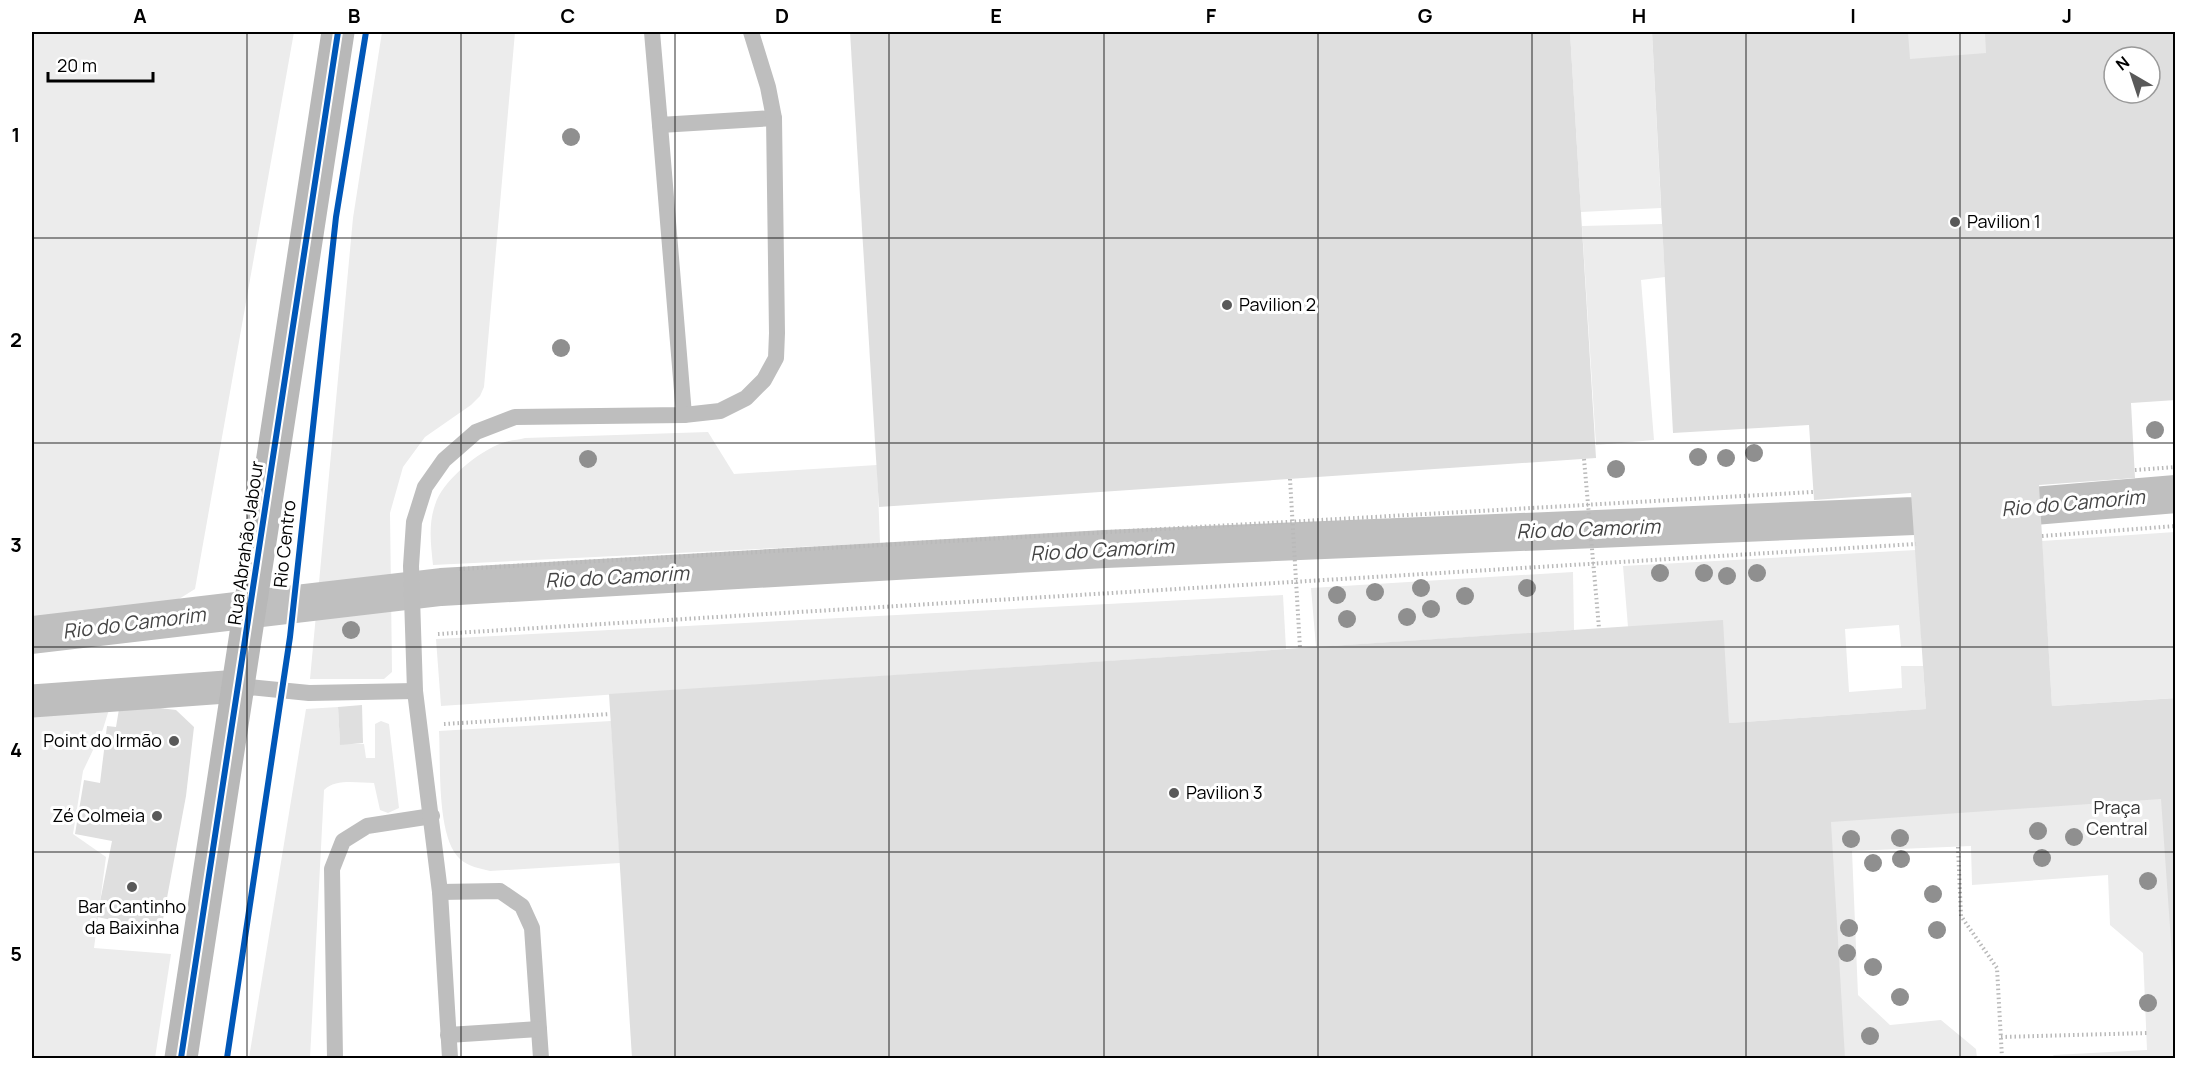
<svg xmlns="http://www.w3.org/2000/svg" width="2207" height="1090" font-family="Manrope,sans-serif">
	<rect width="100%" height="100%" fill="#fff"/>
	<!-- green -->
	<g fill="#ececec">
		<path d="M32 32H294L195 589 142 622 32 630Z"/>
		<path d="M382 32H515L484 387 480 396 471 405 425 437 403 467 390 513 392 672 384 679H310L353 218Z"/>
		<path d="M1570 32H1652L1661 208 1581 212Z"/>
		<path d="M1888 32H2003V37L1969 72 1927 75 1888 43Z"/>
		<path d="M1662 224 1665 277 1641 280 1654 440 1596 445 1582 226Z"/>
		<path d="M708 432 734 474 877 465 880 543 433 565C431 545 428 525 435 505 442 481 479 451 502 443 509 440 518 440 525 438Z"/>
		<path d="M2175 532V698L2052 706 2042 541Z"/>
		<path d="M1916 550 1922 647H1901L1899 625 1845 629 1849 692 1902 688 1901 666H1923L1926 709 1729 723 1628 627 1623 566Z"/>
		<path d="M1573 572 1574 630 1316 647 1311 588Z"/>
		<path d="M1283 595 1286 649 441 706 436 639Z"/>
		<path d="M111 703 103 729 83 771 73 834 106 857 94 948 171 954 155 1058H32V708Z"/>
		<path d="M338 707 340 744H364L366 758H375V724L381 721 389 724 399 808 388 813 380 810 374 783C359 783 336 778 324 790L310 1058H249L306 709Z"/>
		<path d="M611 721 620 863 490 871C479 868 469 867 460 859 436 837 441 763 439 731Z"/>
		<path d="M2175 755V1058H2050L2054 1055 2147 1050 2143 953 2110 925 2108 875 1972 885 1971 846 1852 851 1858 995 1890 1025 1941 1020 1976 1049 1977 1058H1797L1779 778Z"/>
	</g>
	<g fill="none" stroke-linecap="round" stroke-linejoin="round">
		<!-- canal -->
		<path stroke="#bfbfbf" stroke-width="38" d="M32 635 441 587 1105 549 1914 516 2176 494"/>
	</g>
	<!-- building -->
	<g fill="#dfdfdf" fill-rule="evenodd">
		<path d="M850 32H1570L1596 458 879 507Z"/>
		<path d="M1652 32H1908L1910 59 1986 53 1985 32H2176V400L2131 403 2135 478 2039 485 2052 706 2176 698V1013L2161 799 1831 822 1845 1058H632L609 694 1723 620 1729 723 1926 709 1911 493 1814 500 1809 425 1673 433ZM2114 57H2150V93H2114Z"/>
		<path d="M120 703 176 710 194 727 186 796 161 930 97 917 112 841 75 834 84 780 100 783 107 726 116 727Z"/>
		<path d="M362 705 363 743 340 745 338 707Z"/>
	</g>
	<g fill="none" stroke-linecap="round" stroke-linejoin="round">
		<!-- path -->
		<g stroke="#b9b9b9" stroke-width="4" stroke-dasharray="1.5 3" stroke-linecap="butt">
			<path d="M2135 470 2176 467"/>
			<path d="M2042 536 2176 526"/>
			<path d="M459 569 1813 492"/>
			<path d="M438 634 1916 544"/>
			<path d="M444 724 610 714"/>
			<path d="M1958 847 1961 916 1997 968 2002 1058"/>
			<path d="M2001 1037 2147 1033"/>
		</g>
		<!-- lane -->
		<g stroke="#bebebe" stroke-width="16">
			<path d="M652 32 660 125 774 118"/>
			<path d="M660 125 684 415"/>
			<path d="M240 686 309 693 415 691"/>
			<path d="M440 892 500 891 522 906 532 928 541 1058"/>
			<path d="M448 1035 539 1029"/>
			<path d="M335 1058 332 869 343 841 367 826 432 816"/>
			<path d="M450 1058 440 892 415 691 411 566 414 522 425 487 444 460 476 432 515 417 684 415 720 411 746 398 764 380 776 358 777 333 774 118 768 87 751 32"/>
		</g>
		<!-- street -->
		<path stroke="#bebebe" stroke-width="33" d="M32 701 240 686"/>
		<!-- secondary -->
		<path stroke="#b8b8b8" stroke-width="33" d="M181 1058 338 32"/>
		<!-- path-bridge -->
		<g stroke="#b9b9b9" stroke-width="4" stroke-dasharray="1.5 3" stroke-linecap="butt">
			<path d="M1584 459 1599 628"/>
			<path d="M1290 479 1300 648"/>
		</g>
		<defs>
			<g id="cycleway">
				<path d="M181 1058 338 32"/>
				<path d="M227 1058 290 637 336 217 366 32"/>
			</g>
		</defs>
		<!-- cycleway casing -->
		<use href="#cycleway" stroke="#fff" stroke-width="10"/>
		<!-- cycleway -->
		<use href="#cycleway" stroke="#0057b8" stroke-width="6"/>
	</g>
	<!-- trees -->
	<g fill="#8f8f8f">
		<circle cx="571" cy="137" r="9"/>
		<circle cx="561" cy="348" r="9"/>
		<circle cx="2155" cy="430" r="9"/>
		<circle cx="1754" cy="453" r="9"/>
		<circle cx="1698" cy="457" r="9"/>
		<circle cx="1726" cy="458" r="9"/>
		<circle cx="588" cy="459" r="9"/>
		<circle cx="1616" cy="469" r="9"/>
		<circle cx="1660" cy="573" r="9"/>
		<circle cx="1704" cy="573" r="9"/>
		<circle cx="1757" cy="573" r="9"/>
		<circle cx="1727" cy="576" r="9"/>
		<circle cx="1421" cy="588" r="9"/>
		<circle cx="1527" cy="588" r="9"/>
		<circle cx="1375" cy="592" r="9"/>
		<circle cx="1337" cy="595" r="9"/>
		<circle cx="1465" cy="596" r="9"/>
		<circle cx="1431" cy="609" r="9"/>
		<circle cx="1407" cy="617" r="9"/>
		<circle cx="1347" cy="619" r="9"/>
		<circle cx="351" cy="630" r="9"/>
		<circle cx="2038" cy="831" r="9"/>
		<circle cx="2074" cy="837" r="9"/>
		<circle cx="1900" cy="838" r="9"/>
		<circle cx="1851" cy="839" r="9"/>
		<circle cx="2042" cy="858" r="9"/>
		<circle cx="1901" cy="859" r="9"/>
		<circle cx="1873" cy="863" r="9"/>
		<circle cx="2148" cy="881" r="9"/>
		<circle cx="1933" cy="894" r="9"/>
		<circle cx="1849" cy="928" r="9"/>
		<circle cx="1937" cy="930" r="9"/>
		<circle cx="1847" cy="953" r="9"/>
		<circle cx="1873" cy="967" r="9"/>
		<circle cx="1900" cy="997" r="9"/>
		<circle cx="2148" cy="1003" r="9"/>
		<circle cx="1870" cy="1036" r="9"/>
	</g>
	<!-- grid -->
	<path fill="none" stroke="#000" stroke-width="1.5" stroke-opacity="0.55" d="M247 32V1058M461 32V1058M675 32V1058M889 32V1058M1104 32V1058M1318 32V1058M1532 32V1058M1746 32V1058M1960 32V1058M32 238H2176M32 443H2176M32 647H2176M32 852H2176"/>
	<!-- markers -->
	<g fill="#595959" stroke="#fff" stroke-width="2">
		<circle cx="1955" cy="222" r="6"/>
		<circle cx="1227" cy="305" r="6"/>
		<circle cx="174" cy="741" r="6"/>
		<circle cx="1174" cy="793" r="6"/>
		<circle cx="157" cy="816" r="6"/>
		<circle cx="132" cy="887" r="6"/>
	</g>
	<g text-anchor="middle" stroke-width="6" stroke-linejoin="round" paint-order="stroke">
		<!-- poi labels -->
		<g font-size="18" fill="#000" stroke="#fff" text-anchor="start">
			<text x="1967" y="228">Pavilion 1</text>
			<text x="1239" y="311">Pavilion 2</text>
			<text x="162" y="747" text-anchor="end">Point do Irmão</text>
			<text x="1186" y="799">Pavilion 3</text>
			<text x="145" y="822" text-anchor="end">Zé Colmeia</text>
			<text x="132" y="913" text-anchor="middle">Bar Cantinho<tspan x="132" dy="21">da Baixinha</tspan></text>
		</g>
		<!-- street labels -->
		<g font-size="18" fill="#000" stroke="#fff">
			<text transform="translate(246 543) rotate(-82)" y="6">Rua Abrahão Jabour</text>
			<text transform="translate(285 544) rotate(-84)" y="6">Rio Centro</text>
		</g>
		<!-- park labels -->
		<g font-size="18" fill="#333" stroke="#fff">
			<text x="2117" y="814">Praça<tspan x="2117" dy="21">Central</tspan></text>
		</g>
		<!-- water labels -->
		<g font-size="20" font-style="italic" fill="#444" stroke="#fff">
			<text transform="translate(2073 503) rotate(-5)" y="7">Rio do Camorim</text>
			<text transform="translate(1588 529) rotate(-2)" y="7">Rio do Camorim</text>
			<text transform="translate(1102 550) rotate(-3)" y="7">Rio do Camorim</text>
			<text transform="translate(617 577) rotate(-3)" y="7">Rio do Camorim</text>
			<text transform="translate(134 623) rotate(-7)" y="7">Rio do Camorim</text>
		</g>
	</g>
	<!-- border -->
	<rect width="2207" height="1090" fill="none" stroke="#ffffff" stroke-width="66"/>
	<!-- north arrow -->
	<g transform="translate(2132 75) rotate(321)"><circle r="28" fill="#ffffff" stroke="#999999" stroke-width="1.5"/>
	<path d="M0-4.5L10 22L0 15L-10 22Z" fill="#595959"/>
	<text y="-9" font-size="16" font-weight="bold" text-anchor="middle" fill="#000000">N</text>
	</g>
	<!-- scale -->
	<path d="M48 72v9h105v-9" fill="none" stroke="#000000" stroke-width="3"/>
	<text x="57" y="72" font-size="18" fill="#000000" stroke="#ffffff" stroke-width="4.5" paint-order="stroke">20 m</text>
	<rect x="33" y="33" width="2141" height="1024" fill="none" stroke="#000" stroke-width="2"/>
	<g font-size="20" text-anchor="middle" font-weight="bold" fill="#000">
		<text x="140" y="23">A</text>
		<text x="354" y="23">B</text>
		<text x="568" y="23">C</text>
		<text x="782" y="23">D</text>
		<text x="996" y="23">E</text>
		<text x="1211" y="23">F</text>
		<text x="1425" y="23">G</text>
		<text x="1639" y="23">H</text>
		<text x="1853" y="23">I</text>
		<text x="2067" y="23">J</text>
		<text x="16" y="142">1</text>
		<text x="16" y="347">2</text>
		<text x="16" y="552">3</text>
		<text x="16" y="757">4</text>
		<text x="16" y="961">5</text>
	</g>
</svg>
